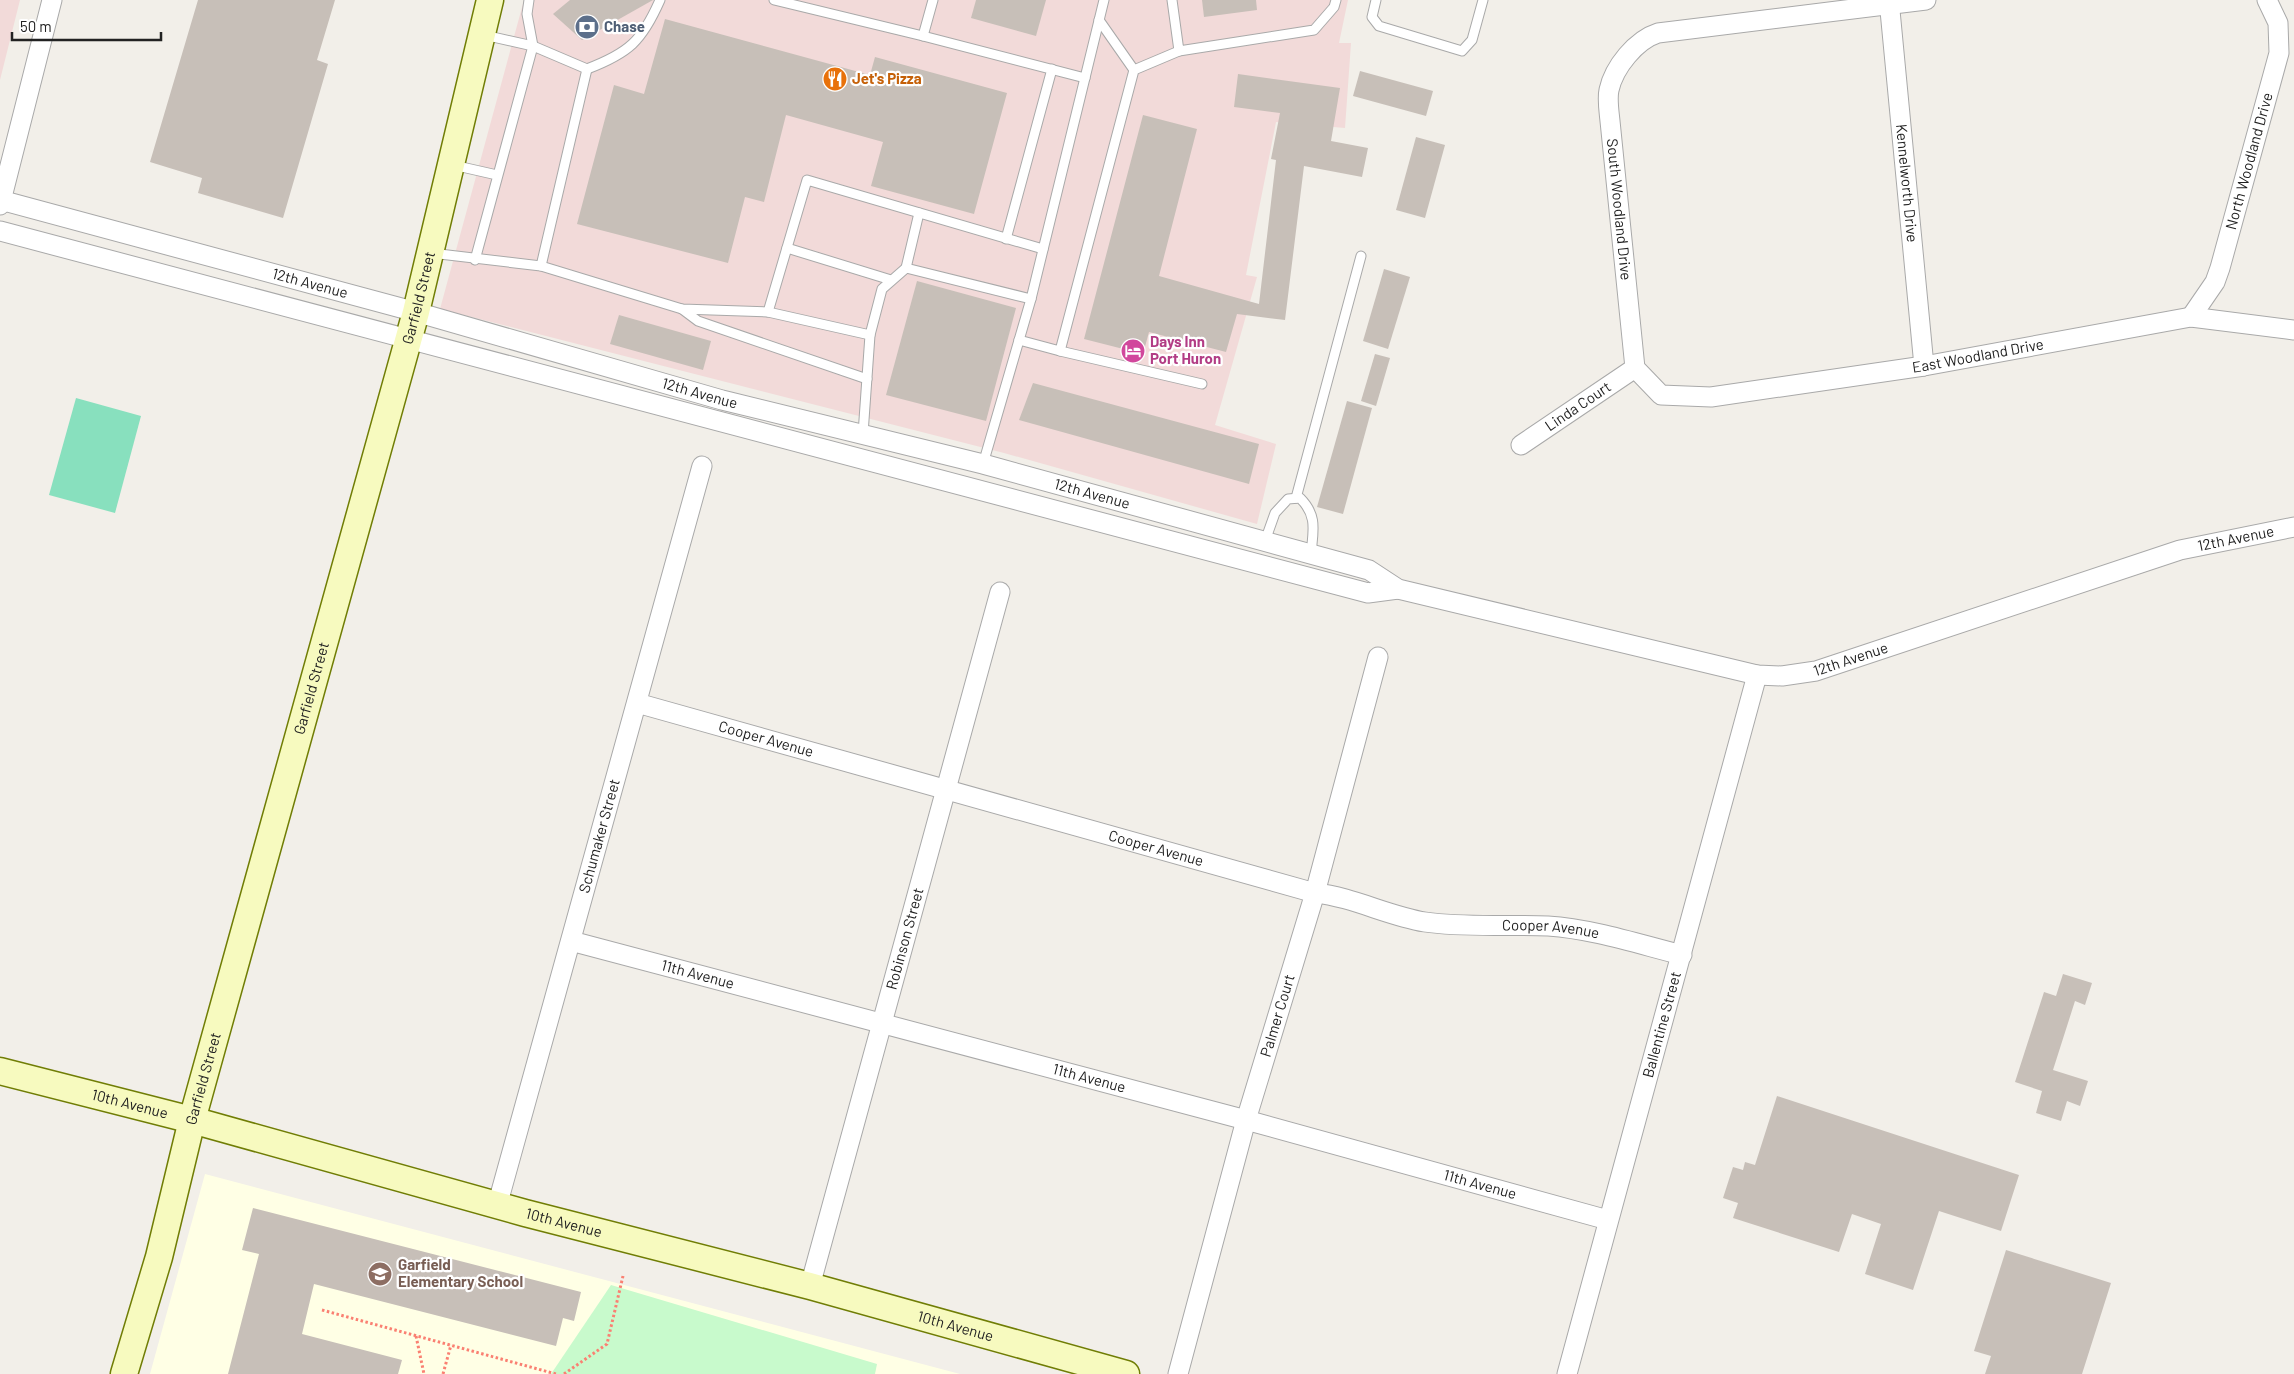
<svg xmlns="http://www.w3.org/2000/svg" width="2294" height="1374" font-family="Barlow,sans-serif">
	<rect width="100%" height="100%" fill="#f2efe9"/>
	<!-- commercial -->
	<g fill="#f2dad9">
		<path d="M0 0H20L0 80Z"/>
		<path d="M524 0H1348L1339 43H1351L1345 128 1276 122 1246 275 1257 277 1215 425 1276 444 1257 524 1004 453 440 309Z"/>
	</g>
	<!-- education -->
	<path fill="#ffffe5" d="M205 1174 960 1374H150Z"/>
	<!-- park -->
	<path fill="#c8facc" d="M611 1285 877 1364 875 1374H551Z"/>
	<!-- pitch -->
	<path fill="#88e0be" d="M76 398 141 416 115 513 49 495Z"/>
	<!-- building -->
	<g fill="#c7bfb8">
		<path d="M198 0H335L317 60 328 64 283 218 198 193 202 178 150 162Z"/>
		<path d="M570 0H653L582 40 553 14Z"/>
		<path d="M976 0H1046L1036 36 971 18Z"/>
		<path d="M1202 0H1256L1257 10 1204 17Z"/>
		<path d="M665 19 870 75 875 57 1007 93 974 214 871 186 883 142 786 115 764 202 745 197 728 263 577 224 614 85 644 94Z"/>
		<path d="M1360 71 1433 91 1426 116 1353 96Z"/>
		<path d="M1238 74 1340 88 1331 141 1368 148 1362 177 1304 166 1285 320 1237 314 1226 352 1149 332 1143 354 1084 339 1143 115 1197 129 1159 276 1259 304 1276 160 1271 159 1280 113 1234 107Z"/>
		<path d="M1416 137 1445 145 1425 218 1396 210Z"/>
		<path d="M1384 269 1410 277 1388 349 1363 341Z"/>
		<path d="M917 281 1016 308 986 421 886 395Z"/>
		<path d="M619 315 711 341 703 370 610 344Z"/>
		<path d="M1375 354 1390 358 1376 406 1361 401Z"/>
		<path d="M1033 383 1259 444 1249 484 1019 420Z"/>
		<path d="M1347 401 1372 408 1343 514 1317 507Z"/>
		<path d="M2063 974 2092 983 2085 1005 2075 1001 2053 1070 2088 1081 2080 1106 2067 1101 2061 1121 2036 1113 2042 1091 2015 1082 2044 992 2056 996Z"/>
		<path d="M1777 1096 2019 1175 2001 1231 1939 1211 1913 1290 1865 1274 1881 1224 1852 1214 1839 1252 1733 1218 1738 1203 1723 1198 1733 1167 1743 1170 1745 1162 1755 1165Z"/>
		<path d="M253 1208 581 1292 574 1321 563 1318 556 1346 314 1284 302 1334 402 1360 398 1374H228L259 1254 242 1250Z"/>
		<path d="M2006 1250 2111 1283 2082 1374H1985L1991 1356 1974 1351Z"/>
	</g>
	<g fill="none" stroke-linecap="round" stroke-linejoin="round">
		<defs>
			<g id="lane">
				<path d="M774 0 923 36"/>
				<path d="M933 0 923 36 1085 78"/>
				<path d="M1172 0 1179 51 1314 30 1334 7 1336 0"/>
				<path d="M1376 0 1372 17 1379 26 1462 51 1472 40 1483 0"/>
				<path d="M1099 20 1134 70"/>
				<path d="M484 35 533 46 587 69C629 53 642 41 660 0"/>
				<path d="M453 165 497 175"/>
				<path d="M1006 239 1052 69"/>
				<path d="M787 248 891 280"/>
				<path d="M431 253 541 266 682 309 768 312 870 335 882 289 906 268 1031 299"/>
				<path d="M475 260 533 46 527 14 529 0"/>
				<path d="M541 266 587 69"/>
				<path d="M906 268 919 213"/>
				<path d="M682 309 698 321 867 379"/>
				<path d="M768 312 807 180 1043 249"/>
				<path d="M1019 340 1060 351 1134 70 1179 51"/>
				<path d="M1060 351 1202 384"/>
				<path d="M863 434 870 335"/>
				<path d="M983 464 1031 299 1104 0"/>
				<path d="M1296 498 1361 256"/>
				<path d="M1265 541 1275 513 1288 499 1300 498C1318 516 1313 531 1311 554"/>
			</g>
			<g id="street">
				<path id="s1" d="M1889 0 1924 366"/>
				<path id="s2" d="M1926 0 1658 33C1636 40 1614 67 1609 90 1607 99 1609 111 1610 121L1635 368 1661 395 1711 397 1780 387 1924 366 2191 317 2294 330"/>
				<path id="s3" d="M0 200 416 312 722 400 983 464 1369 570 1398 589 1757 675 1782 676 1816 671 2180 550 2294 527"/>
				<path d="M0 205 52 0"/>
				<path d="M0 231 1368 593 1398 589"/>
				<path id="s4" d="M2191 317 2215 282 2220 268 2279 53 2278 23 2267 0"/>
				<path id="s5" d="M1521 445 1635 368"/>
				<path id="s6" d="M637 703 1315 893C1353 897 1388 916 1425 922 1466 928 1507 924 1548 926 1593 929 1638 944 1682 955"/>
				<path id="s7" d="M571 941 1246 1120 1608 1220"/>
				<path id="s8" d="M497 1206 702 466"/>
				<path id="s9" d="M810 1286 1000 592"/>
				<path id="s10" d="M1178 1374 1246 1120 1315 893 1378 657"/>
				<path id="s11" d="M1567 1374 1757 675"/>
			</g>
			<g id="secondary">
				<path id="s12" d="M0 1071 192 1120 525 1213 810 1286 1126 1374"/>
				<path id="s13" d="M124 1374 159 1257 192 1120 416 312 490 0"/>
			</g>
		</defs>
		<!-- lane casing -->
		<use href="#lane" stroke="#a9a9a9" stroke-width="11"/>
		<!-- street casing -->
		<use href="#street" stroke="#a9a9a9" stroke-width="21"/>
		<!-- secondary casing -->
		<use href="#secondary" stroke="#707d05" stroke-width="29"/>
		<!-- path -->
		<g stroke="#fa8072" stroke-width="3" stroke-dasharray="2.5 2.5" stroke-linecap="butt">
			<path d="M322 1310 556 1374"/>
			<path d="M416 1336 424 1374"/>
			<path d="M443 1374 451 1345"/>
			<path d="M564 1374 607 1344 623 1276"/>
		</g>
		<!-- lane -->
		<use href="#lane" stroke="#fff" stroke-width="9"/>
		<!-- street -->
		<use href="#street" stroke="#fff" stroke-width="19"/>
		<!-- secondary -->
		<use href="#secondary" stroke="#f7fabf" stroke-width="26"/>
	</g>
	<!-- icons -->
	<defs>
		<symbol id="bank-disc" viewBox="-11 -11 22 22"><circle r="9.5" fill="#5c6f8a" stroke="#fff"/><path d="M-6-4H6V4H-6ZM0-2.3a2.3 2.3 0 1 0 0 4.6a2.3 2.3 0 1 0 0-4.6Z" fill="#fff"/></symbol>
		<symbol id="restaurant-disc" viewBox="-11 -11 22 22"><circle r="9.5" fill="#e8710a" stroke="#fff"/><path d="M-5-6h1v4h1v-4h1v4h1v-4h1v5L-1.5 .5V6h-2V.5L-5-1ZM5-6V6H3V1.5H1.5Q1.5-4 5-6Z" fill="#fff"/></symbol>
		<symbol id="hotel-disc" viewBox="-11 -11 22 22"><circle r="9.5" fill="#d1479c" stroke="#fff"/><path d="M-6-4.5h1.5V1H6V5H4.5V3h-9V5H-6ZM-4 0a1.8 1.8 0 1 1 3.6 0ZM.5 0V-2.5h3Q6-2.5 6 0Z" fill="#fff"/></symbol>
		<symbol id="school-disc" viewBox="-11 -11 22 22"><circle r="9.5" fill="#8d6e63" stroke="#fff"/><path d="M0-5L7-2L0 1L-7-2ZM-4 1L0 2.5L4 1V4Q0 6-4 4Z" fill="#fff"/></symbol>
	</defs>
	<g fill-rule="evenodd">
		<use href="#bank-disc" x="573" y="13" width="28" height="28"/>
		<use href="#restaurant-disc" x="821" y="65" width="28" height="28"/>
		<use href="#hotel-disc" x="1119" y="337" width="28" height="28"/>
		<use href="#school-disc" x="366" y="1260" width="28" height="28"/>
	</g>
	<g text-anchor="middle" stroke-width="4.5" stroke-linejoin="round" paint-order="stroke">
		<!-- service labels -->
		<g font-size="15" font-weight="bold" fill="#4e5e75" stroke="#fff" text-anchor="start">
			<text x="604" y="32">Chase</text>
		</g>
		<!-- food labels -->
		<g font-size="15" font-weight="bold" fill="#c56008" stroke="#fff" text-anchor="start">
			<text x="852" y="84">Jet's Pizza</text>
		</g>
		<!-- street labels -->
		<g font-size="15" fill="#222" stroke="#fff">
			<text dy="5" stroke="none"><textPath href="#s4" startOffset="168">North Woodland Drive</textPath></text>
			<text dy="5" stroke="none"><textPath href="#s1" startOffset="184">Kennelworth Drive</textPath></text>
			<text dy="5" stroke="none"><textPath href="#s2" startOffset="468">South Woodland Drive</textPath></text>
			<text dy="5" stroke="none"><textPath href="#s3" startOffset="321">12th Avenue</textPath></text>
			<text dy="5" stroke="none"><textPath href="#s13" startOffset="1116">Garfield Street</textPath></text>
			<text dy="5" stroke="none"><textPath href="#s2" startOffset="985">East Woodland Drive</textPath></text>
			<text dy="5" stroke="none"><textPath href="#s3" startOffset="726">12th Avenue</textPath></text>
			<text dy="5" stroke="none"><textPath href="#s5" startOffset="69">Linda Court</textPath></text>
			<text dy="5" stroke="none"><textPath href="#s3" startOffset="1131">12th Avenue</textPath></text>
			<text dy="5" stroke="none"><textPath href="#s3" startOffset="2322">12th Avenue</textPath></text>
			<text dy="5" stroke="none"><textPath href="#s3" startOffset="1918">12th Avenue</textPath></text>
			<text dy="5" stroke="none"><textPath href="#s13" startOffset="711">Garfield Street</textPath></text>
			<text dy="5" stroke="none"><textPath href="#s6" startOffset="134">Cooper Avenue</textPath></text>
			<text dy="5" stroke="none"><textPath href="#s8" startOffset="384">Schumaker Street</textPath></text>
			<text dy="5" stroke="none"><textPath href="#s6" startOffset="539">Cooper Avenue</textPath></text>
			<text dy="5" stroke="none"><textPath href="#s6" startOffset="944">Cooper Avenue</textPath></text>
			<text dy="5" stroke="none"><textPath href="#s9" startOffset="360">Robinson Street</textPath></text>
			<text dy="5" stroke="none"><textPath href="#s7" startOffset="131">11th Avenue</textPath></text>
			<text dy="5" stroke="none"><textPath href="#s10" startOffset="372">Palmer Court</textPath></text>
			<text dy="5" stroke="none"><textPath href="#s11" startOffset="362">Ballentine Street</textPath></text>
			<text dy="5" stroke="none"><textPath href="#s7" startOffset="536">11th Avenue</textPath></text>
			<text dy="5" stroke="none"><textPath href="#s13" startOffset="306">Garfield Street</textPath></text>
			<text dy="5" stroke="none"><textPath href="#s12" startOffset="134">10th Avenue</textPath></text>
			<text dy="5" stroke="none"><textPath href="#s7" startOffset="941">11th Avenue</textPath></text>
			<text dy="5" stroke="none"><textPath href="#s12" startOffset="584">10th Avenue</textPath></text>
			<text dy="5" stroke="none"><textPath href="#s12" startOffset="989">10th Avenue</textPath></text>
		</g>
		<!-- hotel labels -->
		<g font-size="15" font-weight="bold" fill="#b23c85" stroke="#fff" text-anchor="start">
			<text x="1150" y="347">Days Inn<tspan x="1150" dy="17">Port Huron</tspan></text>
		</g>
		<!-- education labels -->
		<g font-size="15" font-weight="bold" fill="#785e54" stroke="#fff" text-anchor="start">
			<text x="398" y="1270">Garfield<tspan x="398" dy="17">Elementary School</tspan></text>
		</g>
	</g>
	<!-- scale -->
	<path d="M12 32v8h149v-8" fill="none" stroke="#222222" stroke-width="2.5"/>
	<text x="20" y="32" font-size="15" fill="#222222" stroke="#ffffff" stroke-width="4" paint-order="stroke">50 m</text>
</svg>
